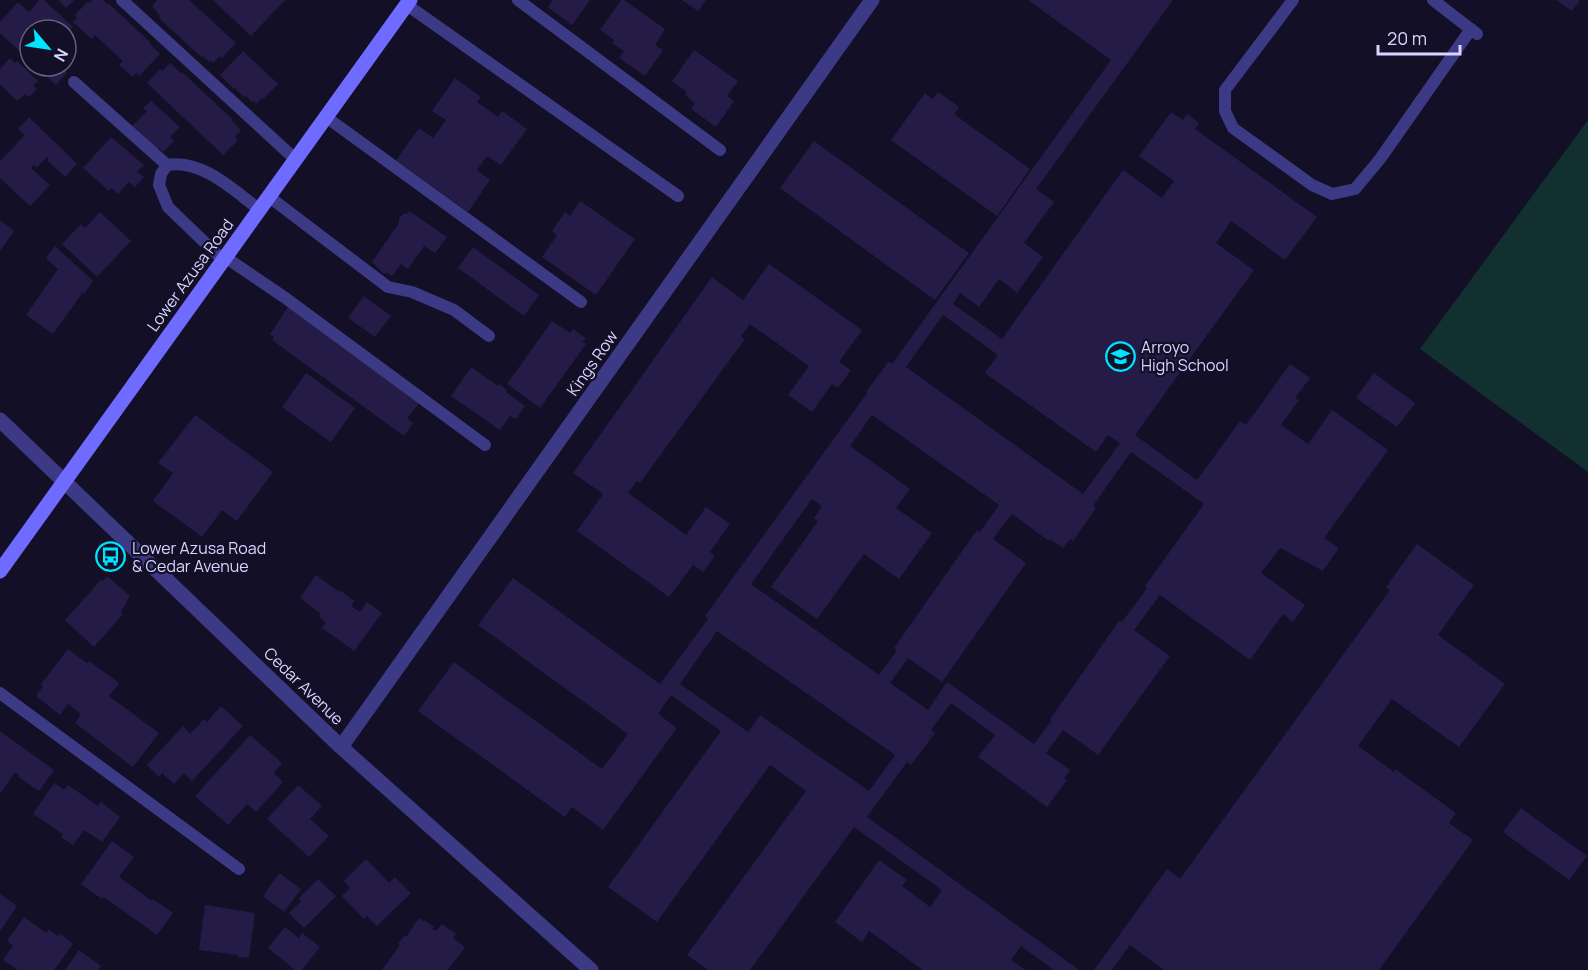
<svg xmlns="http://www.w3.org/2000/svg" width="1588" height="970" font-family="Manrope,sans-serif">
	<rect width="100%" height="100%" fill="#130f26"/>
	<!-- green -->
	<path fill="#12302f" d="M1588 120V472L1420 349Z"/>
	<!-- building -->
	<g fill="#241b47" fill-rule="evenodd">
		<path d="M39 0H44L73 27 66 34V30H30V61L0 33V22L18 2 29 12Z"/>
		<path d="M58 0H74L66 8Z"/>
		<path d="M92 0H103L107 4 108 3 150 42 149 43 160 54 139 76 136 73 133 77 119 65 123 61 95 35 92 39 73 22 77 18 75 15 88 1 90 3Z"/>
		<path d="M157 0H189L236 43 222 58 220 56 213 63 211 61 209 62 203 56 201 57 159 18 160 16 152 6Z"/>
		<path d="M213 0H285L251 36Z"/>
		<path d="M553 0H590L572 25 548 7Z"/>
		<path d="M621 0H624L665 29 655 45 663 50 645 76 619 58 624 51 612 43 614 40 600 30Z"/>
		<path d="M682 0H706L698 11Z"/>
		<path d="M1028 0H1173L1036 189 1054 202 1024 243 1043 257 1017 293 999 279 979 307 960 293 953 304 1002 339 1123 170 1162 198 1174 181 1139 156 1171 112 1183 120 1187 114 1199 123 1195 129 1317 217 1285 260 1231 221 1216 243 1254 270 1135 435 1197 480 1240 421 1246 425 1290 364 1310 378 1295 398 1299 400 1281 425 1308 444 1332 410 1388 450 1324 538 1339 548 1323 571 1280 548 1261 573 1305 605 1293 622 1283 614 1250 660 1160 595 1134 630 1170 656 1098 755 1063 730 1046 753 1070 770 1064 778 1067 780 1047 807 978 757 995 735 951 703 931 730 935 733 911 765 907 762 867 817 1079 970H1054L1021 946 1011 960 1025 970H923L869 931 862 942 835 922 879 860 907 880 902 886 930 907 942 890 854 827 750 970H708L687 955 806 791 770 765 657 922 608 887 721 731 671 695 658 714 677 728 603 830 572 807 565 817 418 711 454 662 602 769 628 734 478 625 513 578 660 684 708 619 705 616 867 393 866 392 889 361 892 364 1111 60ZM943 315 998 355 985 373 1096 452 1108 435 1120 443 1083 494 906 367ZM872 415 999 505 980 532 977 530 894 648 897 650 879 675 751 584 812 499 822 506 814 518 818 521 771 587 817 619 864 554 899 579 932 533 896 508 910 489 850 446ZM1131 452 1204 504 1145 586 1147 588 1122 622 1119 621 1050 719 1052 720 1034 744 947 682 928 710 890 683 908 658 942 682 1026 563 993 539 1012 514 1049 541 1050 539 1063 548 1070 539 1073 541 1096 508 1093 506ZM717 631 895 755 869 791 760 715 748 732 680 684Z"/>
		<path d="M1556 0H1580L1572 11Z"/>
		<path d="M694 50 738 81 727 96 734 101 716 127 691 109 695 103 685 95 687 92 672 81Z"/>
		<path d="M243 51 278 84 263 99 262 98 256 104 254 101 252 102 246 96 244 97 235 88 234 89 220 75Z"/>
		<path d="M10 58 15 63 17 61 38 81 33 86 37 89 29 97 25 94 17 101 0 84V69Z"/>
		<path d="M170 63 181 73 182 72 232 119 231 120 241 130 235 137 238 140 223 155 147 83 160 69 162 71Z"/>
		<path d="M35 66H59L67 73 56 85Z"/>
		<path d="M455 78 481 97 477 102 498 117 502 111 527 129 501 165 487 156 477 170 490 180 468 212 396 160 419 128 433 138 446 120 432 111Z"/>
		<path d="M938 92 959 107 954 114 1030 169 997 216 891 140 925 93 933 99Z"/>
		<path d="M151 101 180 127 170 137 174 141 163 152 159 148 157 150 132 126 147 111 143 108Z"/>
		<path d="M29 117 77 164 65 177 47 160 49 158 47 157 36 168 34 165 31 168 50 185 30 206 0 178V161L25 135 18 129Z"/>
		<path d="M111 137 144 165 137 172 144 177 135 187 129 182 118 194 111 188 109 191 83 168Z"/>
		<path d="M814 141 969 253 935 300 780 188Z"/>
		<path d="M580 201 635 239 596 295 542 257 557 235 552 231 565 212 570 216Z"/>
		<path d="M409 211 447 237 435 253 424 246 408 269 401 264 392 276 387 273H383L372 262 399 223V219L403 214 408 213Z"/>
		<path d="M100 212 131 241 97 277 62 244 81 224 85 228Z"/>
		<path d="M0 220 14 231 0 251Z"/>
		<path d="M55 246 93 281 84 294 83 292 53 334 26 315 58 269 46 258Z"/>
		<path d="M473 247 539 295 524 316 458 268Z"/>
		<path d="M769 264 862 330 839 362 851 370 838 388 832 384 812 412 788 395 809 366 750 324 741 336 745 339 640 483 637 481 628 493 686 535 706 507 730 524 710 552 715 556 703 572 693 565 669 597 577 531 603 494 573 473 712 277 743 300Z"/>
		<path d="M364 296 391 316 375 337 348 318Z"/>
		<path d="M288 307 420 402 407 418 413 423 404 436 272 340 274 337 270 334Z"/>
		<path d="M552 321 570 333 573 329 586 338 582 342 586 344 540 408 507 384Z"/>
		<path d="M471 367 498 386 499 384 507 390 506 392 525 406 516 419 510 416 500 430 451 396Z"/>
		<path d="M306 373 355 408 331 442 282 407Z"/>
		<path d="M1374 373 1415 403 1397 427 1356 398Z"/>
		<path d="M195 415 273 472 237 521 222 510 202 537 153 501 173 473 158 463Z"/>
		<path d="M1417 544 1474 585 1438 635 1505 684 1459 747 1392 699 1358 746 1394 772 1395 769 1456 813 1449 823 1473 840 1379 970H1164L1130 945 1112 970H1094L1167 869 1180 879 1390 590 1386 587Z"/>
		<path d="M316 575 339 592 340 590 354 601 351 606 360 612 367 602 382 613 354 651 322 628 326 623 319 617 321 614 300 598Z"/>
		<path d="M107 576 130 596 121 612 123 614 94 647 65 620 101 580 103 581Z"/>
		<path d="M68 649 87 663 89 661 119 683 109 696 159 733 133 767 75 723 81 714 68 704 60 715 36 696 43 686 41 684Z"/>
		<path d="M221 706 243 726 192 781 184 773 174 784 162 773 159 777 147 765 183 726 190 734 204 719 207 722Z"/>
		<path d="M0 731 54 770 39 791 17 776 19 775 15 772 0 794Z"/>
		<path d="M250 735 282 763 274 773 283 782 256 812 247 804 228 825 195 796Z"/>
		<path d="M54 783 64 790 68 785 98 806 101 802 120 817 102 842 84 830 73 845 61 837 63 834 33 814Z"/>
		<path d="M298 785 322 806 310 819 329 836 309 857 267 819Z"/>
		<path d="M1521 808 1587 856 1569 880 1503 832Z"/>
		<path d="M112 841 134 857 119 877 152 901 153 899 173 913 157 935 104 897 102 899 81 884Z"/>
		<path d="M366 859 389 883 395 877 411 893 377 926 367 916 364 919 342 896 350 888 344 881Z"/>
		<path d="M279 873 301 889 284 912 263 896Z"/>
		<path d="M318 879 336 896 304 928 289 913 301 901 299 898Z"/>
		<path d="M0 894 17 906 0 931Z"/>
		<path d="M205 905 255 913 249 958 238 957V955L199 950Z"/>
		<path d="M24 917 46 933 49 929 58 936 60 934 73 944 54 970H18L3 960 13 946 7 941Z"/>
		<path d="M419 918 423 921 424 920 434 927 432 929 436 931 442 924 456 934 453 938 465 947 448 970H382L400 945 398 944 405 935 406 937Z"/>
		<path d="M285 927 299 938 302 933 320 947 302 970H295L268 948Z"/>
		<path d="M79 950 101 966 98 970H65Z"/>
	</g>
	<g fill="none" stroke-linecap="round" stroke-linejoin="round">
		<!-- lane -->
		<g stroke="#3d3a85" stroke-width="12">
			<path d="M122 0 295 159"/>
			<path d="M518 0 720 150"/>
			<path d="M1293 0 1225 90V111L1233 128 1312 185 1332 194 1355 189 1380 159 1471 29"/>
			<path d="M1433 0 1477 34"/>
			<path d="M407 5 678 196"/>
			<path d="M74 82 167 165"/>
			<path d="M326 117 581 302"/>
			<path d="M268 196 388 287 412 292 454 310 489 336"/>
			<path d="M225 257 284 297 485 445"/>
			<path d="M223 260 168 207 159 185 161 174 167 165C202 159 233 190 259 209"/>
			<path d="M0 693 239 869"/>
		</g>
		<!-- street -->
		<g stroke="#3d3a85" stroke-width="15">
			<path d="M0 420 341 747 591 970"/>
			<path d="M341 747 872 0"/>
		</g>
		<!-- secondary -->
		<path stroke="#6f6bff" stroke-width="15" d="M0 571 410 0"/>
	</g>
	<!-- icons -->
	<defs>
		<symbol id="school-ring" viewBox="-11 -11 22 22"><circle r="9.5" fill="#130f26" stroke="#00e5ff" stroke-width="1.5"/><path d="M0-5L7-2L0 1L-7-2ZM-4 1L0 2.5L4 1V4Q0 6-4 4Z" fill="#00e5ff"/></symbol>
		<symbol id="bus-ring" viewBox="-11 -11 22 22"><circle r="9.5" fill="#130f26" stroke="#00e5ff" stroke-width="1.5"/><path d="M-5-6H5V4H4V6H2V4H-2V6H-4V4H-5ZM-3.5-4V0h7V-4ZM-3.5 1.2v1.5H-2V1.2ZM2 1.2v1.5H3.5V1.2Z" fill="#00e5ff"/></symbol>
	</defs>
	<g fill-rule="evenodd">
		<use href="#school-ring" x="1104" y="340" width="33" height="33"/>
		<use href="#bus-ring" x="94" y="540" width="33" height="33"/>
	</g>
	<g text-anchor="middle" stroke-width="4.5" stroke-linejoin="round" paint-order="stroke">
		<!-- street labels -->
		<g font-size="16" fill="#d9d4ff" stroke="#130f26">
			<text transform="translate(190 275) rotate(-54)" y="6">Lower Azusa Road</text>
			<text transform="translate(592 363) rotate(-55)" y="6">Kings Row</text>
			<text transform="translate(304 686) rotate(44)" y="6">Cedar Avenue</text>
		</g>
		<!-- poi labels -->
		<g font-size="16" fill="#d9d4ff" stroke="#130f26" text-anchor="start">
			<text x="1141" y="353">Arroyo<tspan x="1141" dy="18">High School</tspan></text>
			<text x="132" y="554">Lower Azusa Road<tspan x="132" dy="18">&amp; Cedar Avenue</tspan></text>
		</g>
	</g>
	<!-- north arrow -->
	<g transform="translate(48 48) rotate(119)"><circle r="28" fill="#130f26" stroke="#625e7d" stroke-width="1.5"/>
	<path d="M0-4.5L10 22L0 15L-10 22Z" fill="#00e5ff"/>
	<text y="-9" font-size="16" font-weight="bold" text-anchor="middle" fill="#d9d4ff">N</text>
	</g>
	<!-- scale -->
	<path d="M1378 45v9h82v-9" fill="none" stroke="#d9d4ff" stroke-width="3"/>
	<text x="1387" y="45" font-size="18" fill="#d9d4ff" stroke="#130f26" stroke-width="4.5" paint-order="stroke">20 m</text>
</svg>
